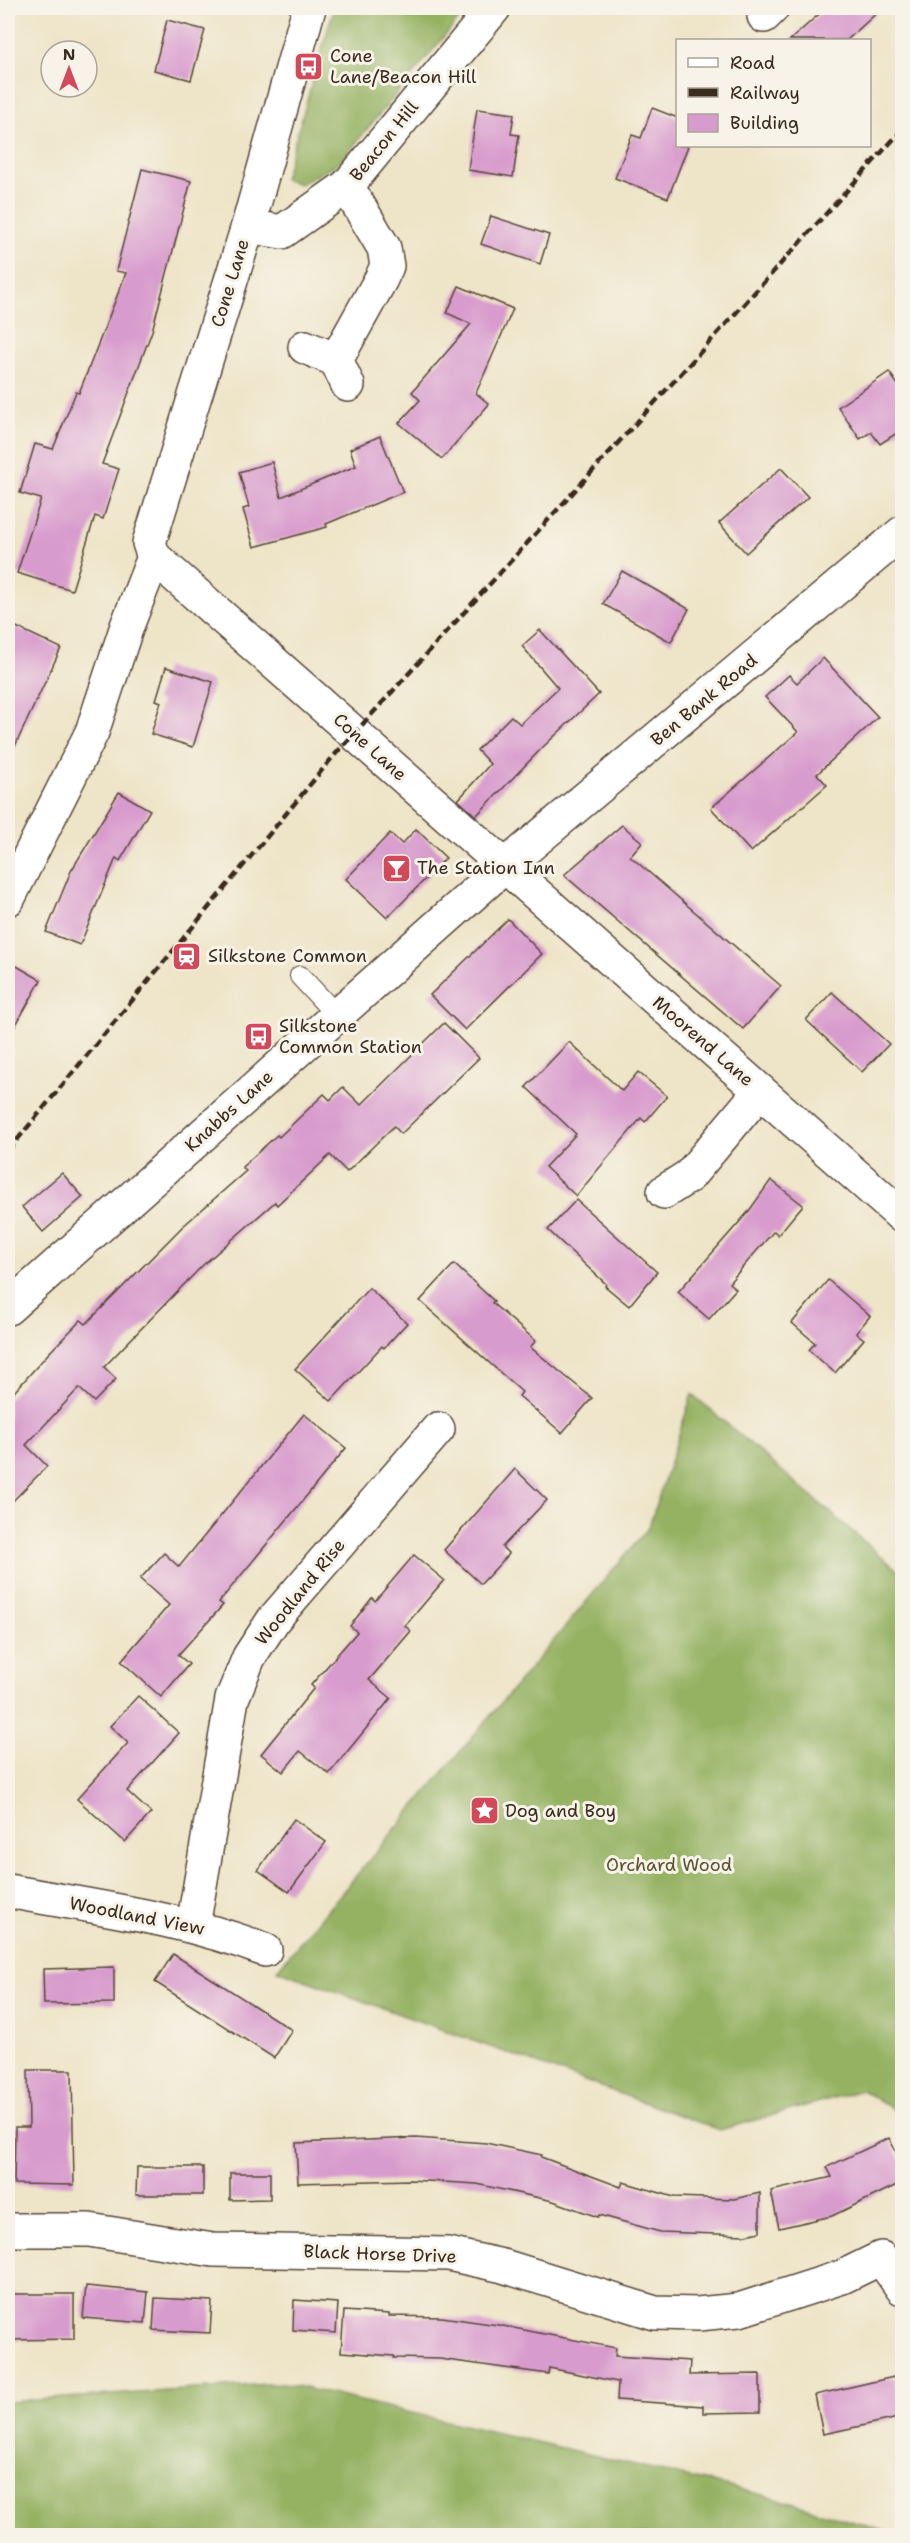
<svg xmlns="http://www.w3.org/2000/svg" width="910" height="2543" font-family="'Shantell Sans',sans-serif">
	<rect width="100%" height="100%" fill="#f7f3e8"/>
	<filter id="ink" filterUnits="userSpaceOnUse"><feTurbulence type="fractalNoise" baseFrequency=".0167" numOctaves="2"/><feDisplacementMap in="SourceGraphic" scale="12" xChannelSelector="R" yChannelSelector="G"/><feConvolveMatrix kernelMatrix="1 2 1 2 8 2 1 2 1" color-interpolation-filters="sRGB"/></filter>
	<filter id="wash" filterUnits="userSpaceOnUse"><feTurbulence type="fractalNoise" baseFrequency=".008" numOctaves="4" result="noise"/><feDisplacementMap in="SourceGraphic" scale="24" xChannelSelector="R" yChannelSelector="G"/><feGaussianBlur stdDeviation="1.35" result="paint"/><feColorMatrix in="noise" values="0 0 0 0 0 0 0 0 0 0 0 0 0 0 0 0 0 1.4 0 .05"/><feComposite in="paint" operator="in"/></filter>
	<g filter="url(#wash)">
		<rect width="100%" height="100%" fill="#eee4c7"/>
		<!-- forest -->
		<g fill="#95b264" stroke="#686e41" stroke-width="1.5">
			<path d="M334 8H468L339 163 300 184 284 179Z"/>
			<path d="M692 1394 902 1574V2115L862 2090 720 2130 277 1970 649 1527Z"/>
			<path d="M283 2383 768 2496 897 2535H8V2402Z"/>
		</g>
		<g id="blocks">
			<!-- building -->
			<g fill="#d89bcd">
				<path d="M826 8H882L847 40H790Z"/>
				<path d="M167 20 205 30 191 80 154 70Z"/>
				<path d="M652 108 678 118V146H688L668 198 615 178 632 135 641 138Z"/>
				<path d="M477 109 514 114 511 134 519 135 513 177 468 170Z"/>
				<path d="M142 169 191 181 152 331 102 464 119 469 103 519 95 516 72 590 17 573 41 499 20 493 35 444 53 449 76 392 79 393 126 273 116 271Z"/>
				<path d="M491 216 549 235 540 264 481 244Z"/>
				<path d="M459 286 513 309 476 393 489 404 442 459 399 423 420 400 412 392 471 324 447 313Z"/>
				<path d="M889 372 903 392V429L880 444 871 432 860 439 838 407Z"/>
				<path d="M380 436 403 492 326 524 327 527 254 547 243 509 249 507 239 472 272 462 281 497 356 466 350 449Z"/>
				<path d="M781 468 808 497 746 553 719 523Z"/>
				<path d="M622 571 689 609 671 642 603 604Z"/>
				<path d="M8 623 61 648 8 761Z"/>
				<path d="M540 630 599 694 543 747 476 816 458 800 490 764 477 750 511 716 520 724 558 688 522 646Z"/>
				<path d="M823 658 878 717 817 774 827 785 751 852 711 808 798 732 765 697 789 675 797 683Z"/>
				<path d="M166 667 213 682 193 747 151 734 161 702 156 700Z"/>
				<path d="M119 792 150 810 120 861 116 858 80 945 46 932 71 871Z"/>
				<path d="M622 825 642 842 630 856 781 986 743 1029 564 875Z"/>
				<path d="M416 829 446 858 387 918 346 879 390 833 402 844Z"/>
				<path d="M508 919 542 954 465 1030 430 995Z"/>
				<path d="M8 961 41 980 8 1039Z"/>
				<path d="M832 992 889 1044 862 1072 806 1020Z"/>
				<path d="M444 1023 479 1058 401 1134 394 1126 347 1172 330 1155 277 1205 275 1202 203 1265 104 1367 116 1379 94 1402 79 1388 26 1445 47 1466 8 1506V1399L47 1355 81 1320 86 1324 182 1227 246 1171 242 1167 277 1135 279 1137 324 1094 330 1100 343 1087 361 1105Z"/>
				<path d="M569 1042 622 1091 638 1072 667 1096 645 1122 641 1118 576 1196 545 1167 576 1134 526 1087Z"/>
				<path d="M62 1173 83 1197 43 1232 22 1207Z"/>
				<path d="M771 1180 803 1205 778 1235 774 1231 729 1283 736 1289 709 1319 678 1292 749 1211Z"/>
				<path d="M576 1200 657 1272 629 1306 605 1286 606 1284 548 1230Z"/>
				<path d="M454 1264 494 1301 492 1303 536 1341 530 1347 592 1398 562 1433 519 1396 522 1392 420 1301Z"/>
				<path d="M828 1280 870 1316 856 1333 864 1339 835 1373 809 1350 815 1343 792 1323Z"/>
				<path d="M369 1288 407 1323 384 1348 382 1346 331 1401 295 1369Z"/>
				<path d="M304 1414 346 1448 219 1602 223 1605 178 1655 189 1664 161 1697 121 1661 169 1605 140 1579 164 1553 179 1567Z"/>
				<path d="M515 1469 547 1500 502 1547 509 1554 481 1584 444 1550Z"/>
				<path d="M414 1555 444 1580 405 1626 411 1631 369 1680 391 1698 329 1774 300 1751 283 1772 261 1754 314 1688 311 1685 357 1632 350 1626 372 1598 375 1601Z"/>
				<path d="M138 1696 179 1733 127 1791 151 1813 125 1842 77 1799 128 1743 110 1726Z"/>
				<path d="M294 1819 326 1842 289 1892 258 1870Z"/>
				<path d="M173 1954 292 2030 274 2058 155 1982Z"/>
				<path d="M114 1967V2003L44 2004 43 1969Z"/>
				<path d="M28 2070H72L74 2185 14 2184 15 2127H29Z"/>
				<path d="M416 2138 486 2143 542 2155 541 2157 621 2187 623 2182 674 2197 734 2199 760 2193V2232L746 2235 660 2232 599 2215 598 2217 553 2201 477 2184 410 2180 298 2183 296 2143Z"/>
				<path d="M889 2138 903 2166V2182L832 2216 779 2228 771 2191 832 2177 827 2167Z"/>
				<path d="M137 2167H203V2195H136Z"/>
				<path d="M230 2173H270V2199L230 2200Z"/>
				<path d="M86 2286 148 2292 145 2323 83 2318Z"/>
				<path d="M8 2294H74V2339L8 2340Z"/>
				<path d="M155 2298 212 2301 210 2333 153 2330Z"/>
				<path d="M294 2300 338 2303 336 2333 293 2330Z"/>
				<path d="M344 2311 389 2314V2316L442 2317 498 2325 616 2348 615 2356 690 2361 689 2375 760 2374V2412L703 2413V2406L617 2400 618 2382 549 2368 548 2374 440 2359 394 2358V2356L341 2352Z"/>
				<path d="M894 2377 903 2417 823 2434 815 2395Z"/>
			</g>
		</g>
	</g>
	<g filter="url(#ink)">
		<use href="#blocks" fill-opacity="0" stroke="#564637" stroke-width="1.5"/>
		<g fill="none" stroke-linecap="round" stroke-linejoin="round">
			<defs>
				<path id="lane" d="M300 976 337 1016"/>
				<g id="street">
					<path d="M764 16 772 8"/>
					<path d="M248 226 282 232 347 186 494 8"/>
					<path d="M305 347 336 360 348 385"/>
					<path d="M336 360 381 279 387 266 384 248 347 186"/>
					<path d="M8 899 92 732 127 626 154 557"/>
					<path d="M664 1192 689 1176 760 1091"/>
					<path d="M8 1891C94 1907 183 1918 265 1950"/>
					<path d="M193 1926 232 1699 249 1657 274 1619 438 1429"/>
					<path d="M8 2230H89L213 2250 448 2254 503 2266 655 2313 698 2314 739 2310 842 2277 881 2258 902 2288"/>
				</g>
				<g id="secondary">
					<path d="M309 8 248 226 149 543 154 557 902 1216"/>
					<path d="M8 1308 505 866 902 533"/>
				</g>
			</defs>
			<!-- lane casing -->
			<use href="#lane" stroke="#564637" stroke-width="22"/>
			<!-- street casing -->
			<use href="#street" stroke="#564637" stroke-width="36"/>
			<!-- secondary casing -->
			<use href="#secondary" stroke="#564637" stroke-width="36"/>
			<!-- lane -->
			<use href="#lane" stroke="#fff" stroke-width="20"/>
			<!-- street -->
			<use href="#street" stroke="#fff" stroke-width="33"/>
			<!-- secondary -->
			<use href="#secondary" stroke="#fff" stroke-width="33"/>
			<!-- rail -->
			<path stroke="#3b2a1e" stroke-width="4.5" stroke-dasharray="9 4.5" stroke-linecap="butt" d="M8 1151 332 758 902 130"/>
		</g>
	</g>
	<!-- icons -->
	<defs>
		<symbol id="bus-square" viewBox="-11 -11 22 22"><rect x="-9" y="-9" width="18" height="18" rx="4" fill="#d1495b" stroke="#f7f3e8"/><path d="M-5-6H5V4H4V6H2V4H-2V6H-4V4H-5ZM-3.5-4V0h7V-4ZM-3.5 1.2v1.5H-2V1.2ZM2 1.2v1.5H3.5V1.2Z" fill="#fff"/></symbol>
		<symbol id="bar-square" viewBox="-11 -11 22 22"><rect x="-9" y="-9" width="18" height="18" rx="4" fill="#d1495b" stroke="#f7f3e8"/><path d="M-6-5H6L.8 .8V4.5H3.5V6h-7V4.5H-.8V.8Z" fill="#fff"/></symbol>
		<symbol id="station-square" viewBox="-11 -11 22 22"><rect x="-9" y="-9" width="18" height="18" rx="4" fill="#d1495b" stroke="#f7f3e8"/><path d="M-3-6H3Q5-6 5-4V2Q5 4 3 4L4.5 6H3L1.5 4h-3L-3 6H-4.5L-3 4Q-5 4-5 2V-4Q-5-6-3-6ZM-3.5-4v3h7v-3ZM-3.5 1v1.5H-2V1ZM2 1v1.5H3.5V1Z" fill="#fff"/></symbol>
		<symbol id="sight-square" viewBox="-11 -11 22 22"><rect x="-9" y="-9" width="18" height="18" rx="4" fill="#d1495b" stroke="#f7f3e8"/><path d="M0-6L1.8-2.2L6-1.7L2.9 1.2L3.7 5.4L0 3.3L-3.7 5.4L-2.9 1.2L-6-1.7L-1.8-2.2Z" fill="#fff"/></symbol>
	</defs>
	<g fill-rule="evenodd">
		<use href="#bus-square" x="292" y="50" width="33" height="33"/>
		<use href="#bar-square" x="380" y="852" width="33" height="33"/>
		<use href="#station-square" x="170" y="940" width="33" height="33"/>
		<use href="#bus-square" x="242" y="1020" width="33" height="33"/>
		<use href="#sight-square" x="468" y="1794" width="33" height="33"/>
	</g>
	<g text-anchor="middle" stroke-width="6" stroke-linejoin="round" paint-order="stroke">
		<!-- poi labels -->
		<g font-size="18" fill="#3b2a1e" stroke="#f7f3e8" text-anchor="start">
			<text x="330" y="62">Cone<tspan x="330" dy="21">Lane/Beacon Hill</tspan></text>
			<text x="417" y="874">The Station Inn</text>
			<text x="208" y="962">Silkstone Common</text>
			<text x="279" y="1032">Silkstone<tspan x="279" dy="21">Common Station</tspan></text>
			<text x="505" y="1817">Dog and Boy</text>
		</g>
		<!-- street labels -->
		<g font-size="18" fill="#3b2a1e" stroke="#f7f3e8">
			<text transform="translate(384 141) rotate(-51)" y="6">Beacon Hill</text>
			<text transform="translate(230 283) rotate(-73)" y="6">Cone Lane</text>
			<text transform="translate(704 700) rotate(-40)" y="6">Ben Bank Road</text>
			<text transform="translate(370 747) rotate(42)" y="6">Cone Lane</text>
			<text transform="translate(703 1041) rotate(41)" y="6">Moorend Lane</text>
			<text transform="translate(229 1111) rotate(-42)" y="6">Knabbs Lane</text>
			<text transform="translate(300 1592) rotate(-51)" y="6">Woodland Rise</text>
			<text transform="translate(137 1916) rotate(11)" y="6">Woodland View</text>
			<text transform="translate(380 2254) rotate(2)" y="6">Black Horse Drive</text>
		</g>
		<!-- park labels -->
		<g font-size="18" fill="#5b5333" stroke="#f7f3e8">
			<text x="669" y="1871">Orchard Wood</text>
		</g>
	</g>
	<!-- margin -->
	<rect width="910" height="2543" fill="none" stroke="#f7f3e8" stroke-width="30"/>
	<!-- legend -->
	<rect x="676" y="39" width="195" height="108" fill="#f7f3e8" stroke="#aca397" stroke-width="1.5"/>
	<rect x="688" y="58" width="30" height="9" fill="#ffffff" stroke="#aca397" stroke-width="1.5"/>
	<text x="730" y="69" font-size="18" fill="#3b2a1e">Road</text>
	<rect x="688" y="88" width="30" height="9" fill="#3b2a1e" stroke="#aca397" stroke-width="1.5"/>
	<text x="730" y="99" font-size="18" fill="#3b2a1e">Railway</text>
	<rect x="688" y="114" width="30" height="18" fill="#d89bcd" stroke="#aca397" stroke-width="1.5"/>
	<text x="730" y="129" font-size="18" fill="#3b2a1e">Building</text>
	<!-- north arrow -->
	<g transform="translate(69 69)"><circle r="28" fill="#f7f3e8" stroke="#aca397" stroke-width="1.5"/>
	<path d="M0-4.5L10 22L0 15L-10 22Z" fill="#d1495b"/>
	<text y="-9" font-size="16" font-weight="bold" text-anchor="middle" fill="#3b2a1e">N</text>
	</g>
</svg>
